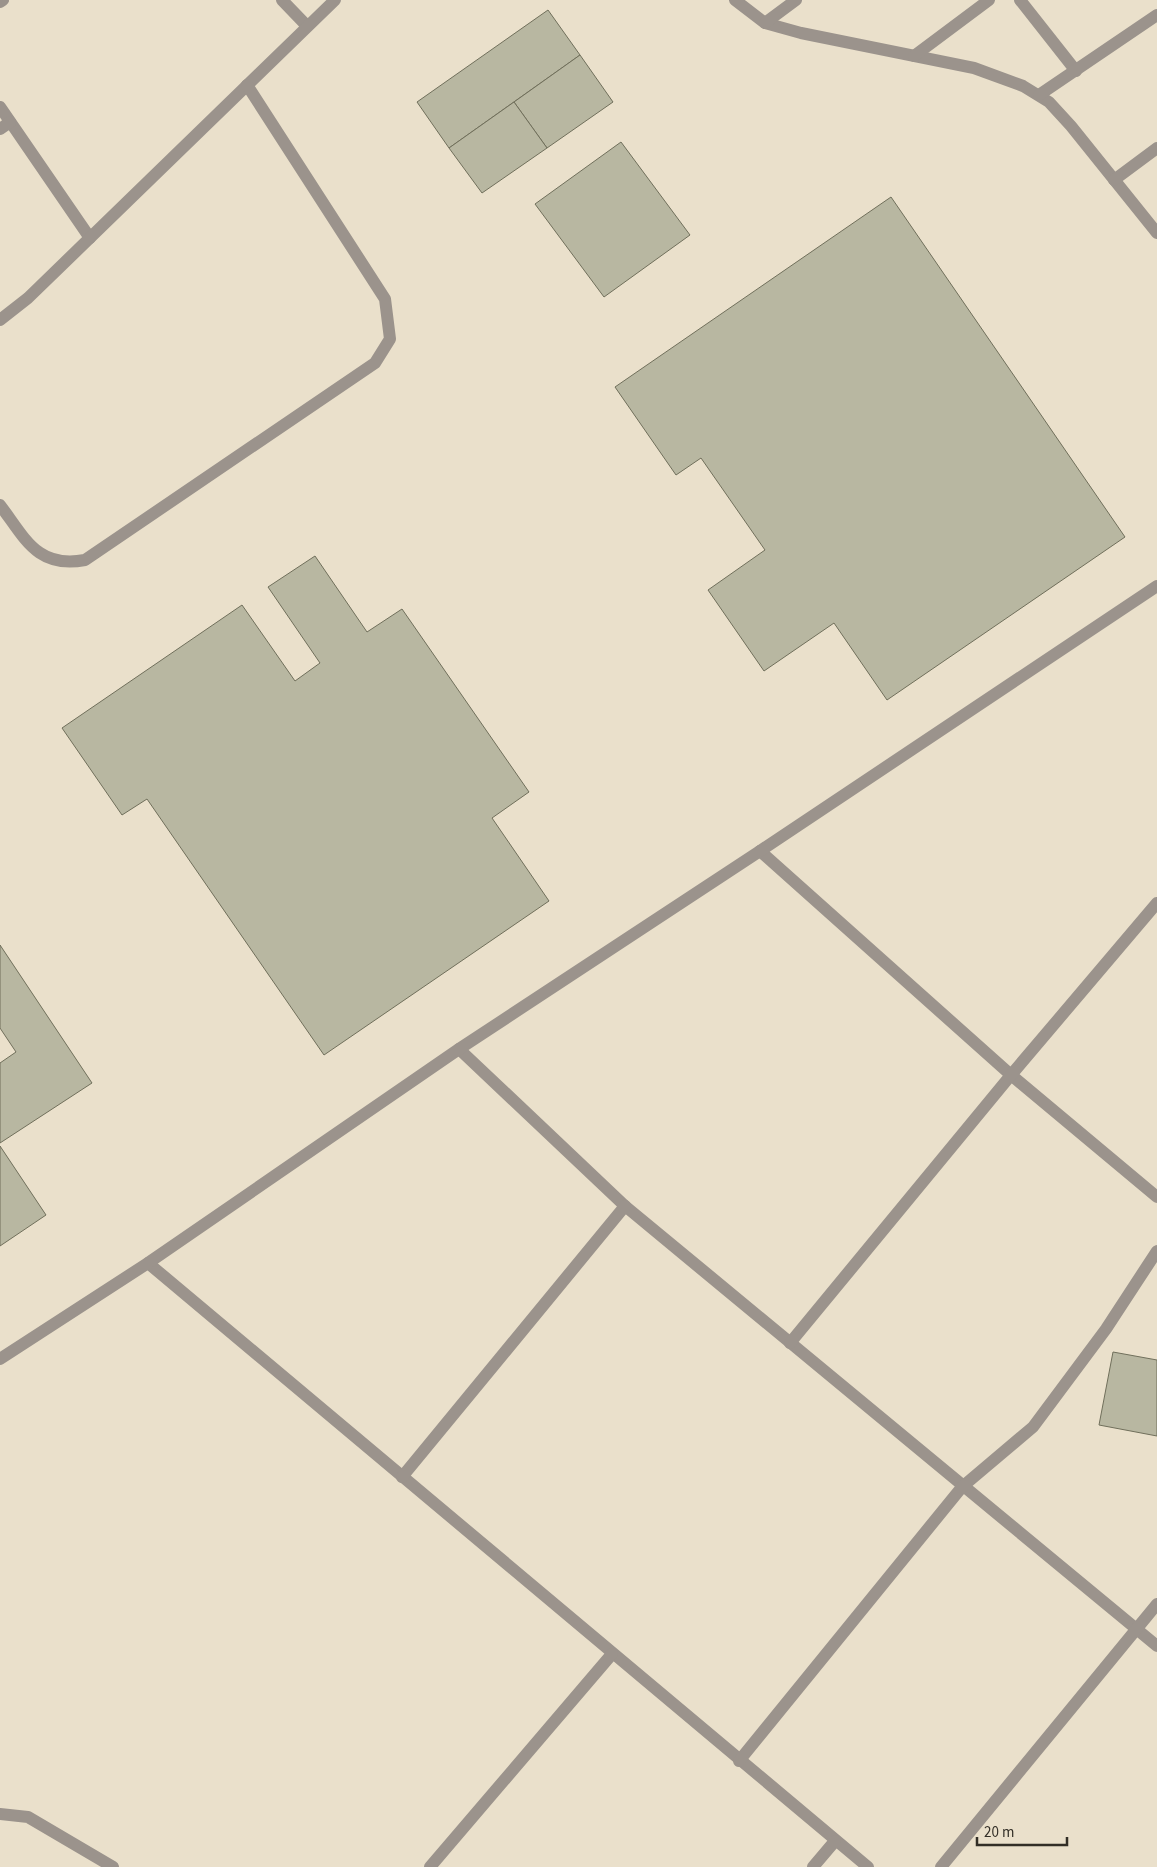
<svg xmlns="http://www.w3.org/2000/svg" width="1157" height="1867" font-family="'Source Sans 3',sans-serif">
	<rect width="100%" height="100%" fill="#eae0cb"/>
	<!-- building -->
	<g fill="#b8b7a1" stroke="#706f5b">
		<path d="M548 10 580 55 449 148 417 102Z"/>
		<path d="M580 55 613 102 547 148 514 102Z"/>
		<path d="M514 102 547 148 482 193 449 148Z"/>
		<path d="M621 142 690 235 604 297 535 204Z"/>
		<path d="M891 197 1125 537 887 700 834 623 764 671 708 590 765 550 701 458 676 475 615 387Z"/>
		<path d="M315 556 367 632 402 609 529 792 492 818 549 901 324 1055 147 799 122 815 62 728 242 605 295 681 320 663 268 587Z"/>
		<path d="M0 945 92 1083 0 1143V1063L16 1052 0 1028Z"/>
		<path d="M0 1146 46 1215 0 1246Z"/>
		<path d="M1113 1352 1157 1360V1436L1099 1425Z"/>
	</g>
	<g fill="none" stroke-linecap="round" stroke-linejoin="round">
		<!-- minor -->
		<g stroke="#9b938c" stroke-width="12">
			<path d="M282 0 307 26"/>
			<path d="M735 0 765 23 801 33 974 68 1023 86 1049 102 1071 126 1157 233"/>
			<path d="M1020 0 1076 71"/>
			<path d="M0 2 3 0"/>
			<path d="M765 23 796 0"/>
			<path d="M914 56 989 0"/>
			<path d="M1039 95 1157 15"/>
			<path d="M0 107 90 238"/>
			<path d="M0 129 10 122"/>
			<path d="M1114 180 1157 148"/>
			<path d="M0 320 28 298 335 0"/>
			<path d="M0 505C25 538 37 569 85 560L375 363 390 339 385 299 247 85"/>
			<path d="M760 851 1011 1075 1157 1197"/>
			<path d="M459 1049 625 1206 1157 1646"/>
			<path d="M148 1263 868 1867"/>
			<path d="M790 1343 1011 1075 1157 903"/>
			<path d="M0 1359 148 1263 459 1049 760 851 1157 586"/>
			<path d="M402 1477 625 1206"/>
			<path d="M739 1761 962 1487 1033 1427 1106 1329 1157 1251"/>
			<path d="M0 1814 28 1817 113 1867"/>
			<path d="M430 1867 612 1654"/>
			<path d="M813 1867 835 1841"/>
			<path d="M941 1867 1157 1604"/>
		</g>
	</g>
	<!-- scale -->
	<path d="M977 1837v8h90v-8" fill="none" stroke="#322e26" stroke-width="2.5"/>
	<text x="984" y="1837" font-size="15" fill="#322e26" stroke="#eae0cb" stroke-width="4" paint-order="stroke">20 m</text>
</svg>
